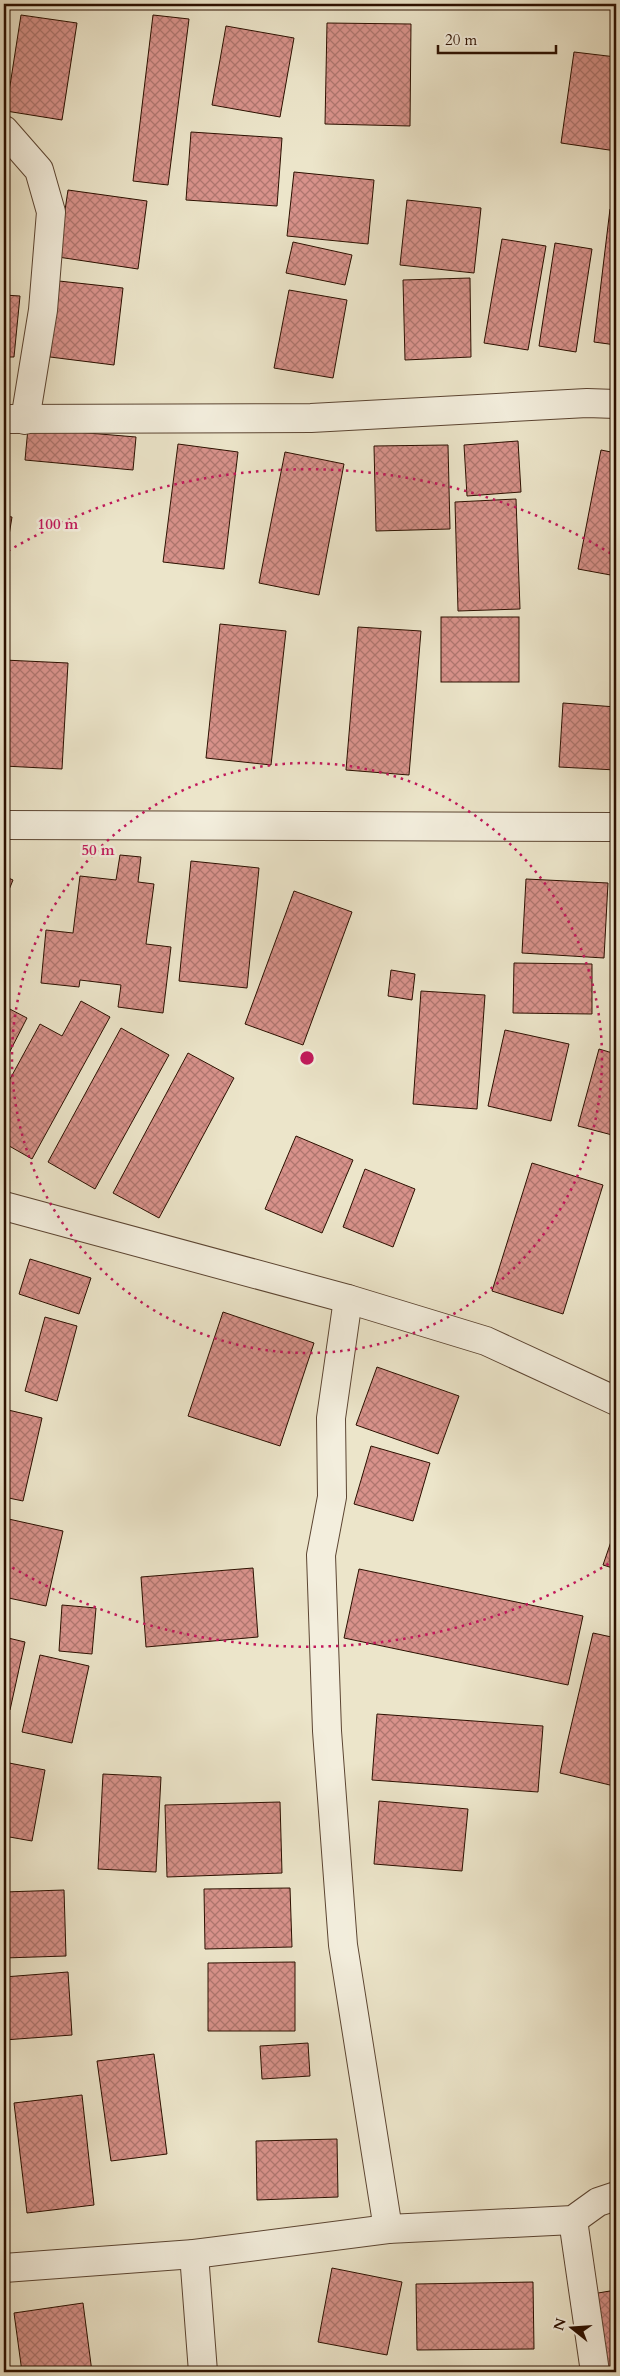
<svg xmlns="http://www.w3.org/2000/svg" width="620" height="2376" font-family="Cardo,serif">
	<defs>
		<pattern id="building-cross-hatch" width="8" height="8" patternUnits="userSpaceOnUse" patternTransform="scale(1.25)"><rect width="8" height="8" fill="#d8928b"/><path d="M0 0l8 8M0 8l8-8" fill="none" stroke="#af766f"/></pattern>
	</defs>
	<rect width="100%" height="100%" fill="#ece5ca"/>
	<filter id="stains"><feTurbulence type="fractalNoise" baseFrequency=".004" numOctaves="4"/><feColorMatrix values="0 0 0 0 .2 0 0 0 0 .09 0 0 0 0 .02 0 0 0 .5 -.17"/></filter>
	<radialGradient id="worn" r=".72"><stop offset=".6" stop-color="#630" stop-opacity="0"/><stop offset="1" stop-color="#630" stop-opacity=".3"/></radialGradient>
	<!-- building -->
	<g fill="url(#building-cross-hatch)" stroke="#2c1000">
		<path d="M21 15 77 23 62 120 6 111Z"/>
		<path d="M153 15 189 19 168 185 133 181Z"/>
		<path d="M327 23 411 24 410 126 325 124Z"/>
		<path d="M226 26 294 38 280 117 212 105Z"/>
		<path d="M574 52 616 57V151L561 143Z"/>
		<path d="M191 132 282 138 277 206 186 200Z"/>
		<path d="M294 172 374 180 368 244 287 236Z"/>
		<path d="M68 190 147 201 138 269 58 257Z"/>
		<path d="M407 200 481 208 474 273 400 265Z"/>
		<path d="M610 209 616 210V345L594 342Z"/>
		<path d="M502 239 546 246 528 350 484 343Z"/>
		<path d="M293 242 352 255 345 285 286 273Z"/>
		<path d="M555 243 592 249 576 352 539 346Z"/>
		<path d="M470 278 471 357 405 360 403 280Z"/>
		<path d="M59 281 123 288 114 365 50 357Z"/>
		<path d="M289 290 347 300 333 378 274 368Z"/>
		<path d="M4 295 20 296 14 357H4Z"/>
		<path d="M28 428 136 437 133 470 25 460Z"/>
		<path d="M518 441 521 492 467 496 464 445Z"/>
		<path d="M178 444 238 452 224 569 163 562Z"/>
		<path d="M448 445 450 529 376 531 374 446Z"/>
		<path d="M601 450 616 453V576L578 569Z"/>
		<path d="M285 452 344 464 319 595 259 583Z"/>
		<path d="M516 499 520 609 458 611 455 502Z"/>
		<path d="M4 516 12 517 4 566Z"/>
		<rect x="441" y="617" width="78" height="65"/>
		<path d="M220 624 286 631 271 765 206 758Z"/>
		<path d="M358 627 421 631 409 775 346 770Z"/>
		<path d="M4 660 68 663 62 769 4 766Z"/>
		<path d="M563 703 616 707V770L559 767Z"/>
		<path d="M120 855 141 857 138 882 154 884 146 944 171 947 163 1013 118 1007 121 985 80 980 79 987 41 983 46 930 73 933 80 876 116 880Z"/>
		<path d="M191 861 259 868 247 988 179 981Z"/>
		<path d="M4 876 13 880 4 902Z"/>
		<path d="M526 879 608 883 604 958 522 953Z"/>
		<path d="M294 891 352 912 303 1045 245 1024Z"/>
		<path d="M514 963 592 964V1014L513 1013Z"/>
		<path d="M391 970 415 974 412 1000 388 996Z"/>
		<path d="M421 991 485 995 477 1109 413 1104Z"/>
		<path d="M81 1001 110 1017 32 1159 4 1143V1090L40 1024 62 1036Z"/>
		<path d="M4 1006 27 1018 4 1063Z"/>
		<path d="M121 1028 169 1055 95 1189 48 1162Z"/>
		<path d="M505 1030 569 1044 551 1121 488 1106Z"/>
		<path d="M599 1049 616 1054V1136L578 1126Z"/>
		<path d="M188 1053 234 1078 159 1218 113 1193Z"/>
		<path d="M296 1136 353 1160 322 1233 265 1209Z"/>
		<path d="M532 1163 603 1185 563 1314 492 1291Z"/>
		<path d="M365 1169 415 1189 393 1247 343 1227Z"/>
		<path d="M30 1259 91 1278 79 1314 19 1294Z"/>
		<path d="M223 1312 314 1343 280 1446 188 1416Z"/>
		<path d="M45 1317 77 1326 57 1401 25 1391Z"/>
		<path d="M377 1367 459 1396 438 1454 356 1425Z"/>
		<path d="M4 1409 42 1418 23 1501 4 1497Z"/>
		<path d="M371 1446 430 1463 413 1521 354 1504Z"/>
		<path d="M4 1518 63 1531 46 1606 4 1597Z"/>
		<path d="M616 1527V1569L603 1565Z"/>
		<path d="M253 1568 258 1637 146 1647 141 1577Z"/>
		<path d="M359 1569 583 1616 568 1685 344 1638Z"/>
		<path d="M62 1605 96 1608 92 1654 59 1651Z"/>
		<path d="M593 1633 616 1638V1778L614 1786 560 1773Z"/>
		<path d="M4 1637 25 1642 10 1710 4 1709Z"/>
		<path d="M40 1655 89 1666 72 1743 22 1732Z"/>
		<path d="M377 1714 543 1726 538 1792 372 1780Z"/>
		<path d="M4 1762 45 1770 32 1841 4 1836Z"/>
		<path d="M103 1774 161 1777 156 1872 98 1869Z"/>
		<path d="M379 1801 468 1809 462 1871 374 1864Z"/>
		<path d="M280 1802 282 1873 167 1877 165 1805Z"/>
		<path d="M290 1888 292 1947 205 1949 204 1889Z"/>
		<path d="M64 1890 66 1956 4 1958V1892Z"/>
		<path d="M295 1962V2031H208V1963Z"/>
		<path d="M68 1972 72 2035 4 2040V1977Z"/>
		<path d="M308 2043 310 2076 262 2079 260 2046Z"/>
		<path d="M154 2054 167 2154 111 2161 97 2061Z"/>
		<path d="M82 2095 94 2205 27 2213 14 2103Z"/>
		<path d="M337 2139 338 2197 257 2200 256 2141Z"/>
		<path d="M332 2268 402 2282 387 2355 318 2342Z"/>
		<path d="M533 2282 534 2349 417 2350 416 2284Z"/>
		<path d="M616 2290V2372H606L592 2294Z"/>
		<path d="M83 2303 92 2372H22L14 2313Z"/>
		<path d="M377 2369 378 2372H356Z"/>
		<path d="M549 2370V2372H435Z"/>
	</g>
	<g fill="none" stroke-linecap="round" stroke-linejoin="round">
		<defs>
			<g id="minor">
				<path d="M4 130 39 170 51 212 43 310 25 420"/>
				<path d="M4 419 311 418 587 403 616 404"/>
				<path d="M4 825 616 827"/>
				<path d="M4 1206 348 1299 486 1341 616 1401"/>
				<path d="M348 1299 331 1418 332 1497 321 1555 327 1731 343 1945 388 2229"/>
				<path d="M573 2220 595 2372"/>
				<path d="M194 2254 203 2372"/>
				<path d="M4 2268 194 2254 388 2229 573 2220 598 2202 616 2196"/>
			</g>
		</defs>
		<!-- minor casing -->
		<use href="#minor" stroke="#5c4532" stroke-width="30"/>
		<!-- minor -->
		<use href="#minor" stroke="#f3eedd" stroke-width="28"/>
	</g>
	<!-- distance rings -->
	<g fill="none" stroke="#c2185b" stroke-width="2.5" stroke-dasharray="2.5 5">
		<circle cx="307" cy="1058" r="295"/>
		<path d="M615 1560A589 589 0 0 1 8 1565M8 551A589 589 0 0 1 615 556"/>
	</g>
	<circle cx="307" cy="1058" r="8" fill="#c2185b" stroke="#f3eedd" stroke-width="2.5"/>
	<g font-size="15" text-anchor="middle" font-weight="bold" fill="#c2185b" stroke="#f3eedd" stroke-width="5" stroke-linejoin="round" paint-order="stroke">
		<text x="58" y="529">100 m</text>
		<text x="98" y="855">50 m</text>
	</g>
	<!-- margin -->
	<rect width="620" height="2376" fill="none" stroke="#ece5ca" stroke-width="20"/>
	<rect x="5" y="5" width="610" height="2366" fill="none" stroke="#2c1000" stroke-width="2.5"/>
	<rect x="10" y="10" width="600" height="2356" fill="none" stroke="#2c1000"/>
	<!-- north arrow -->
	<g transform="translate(572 2328) rotate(287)" stroke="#f3eedd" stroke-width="4" paint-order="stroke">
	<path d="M0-4L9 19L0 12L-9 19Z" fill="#2c1000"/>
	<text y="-8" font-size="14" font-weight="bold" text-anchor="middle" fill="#2c1000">N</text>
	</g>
	<!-- scale -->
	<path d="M438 45v8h118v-8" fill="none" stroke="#2c1000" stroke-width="2.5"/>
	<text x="445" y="45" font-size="15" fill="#2c1000" stroke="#f3eedd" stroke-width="4" paint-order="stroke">20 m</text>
	<rect width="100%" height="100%" filter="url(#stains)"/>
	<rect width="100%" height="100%" fill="url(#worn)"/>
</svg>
